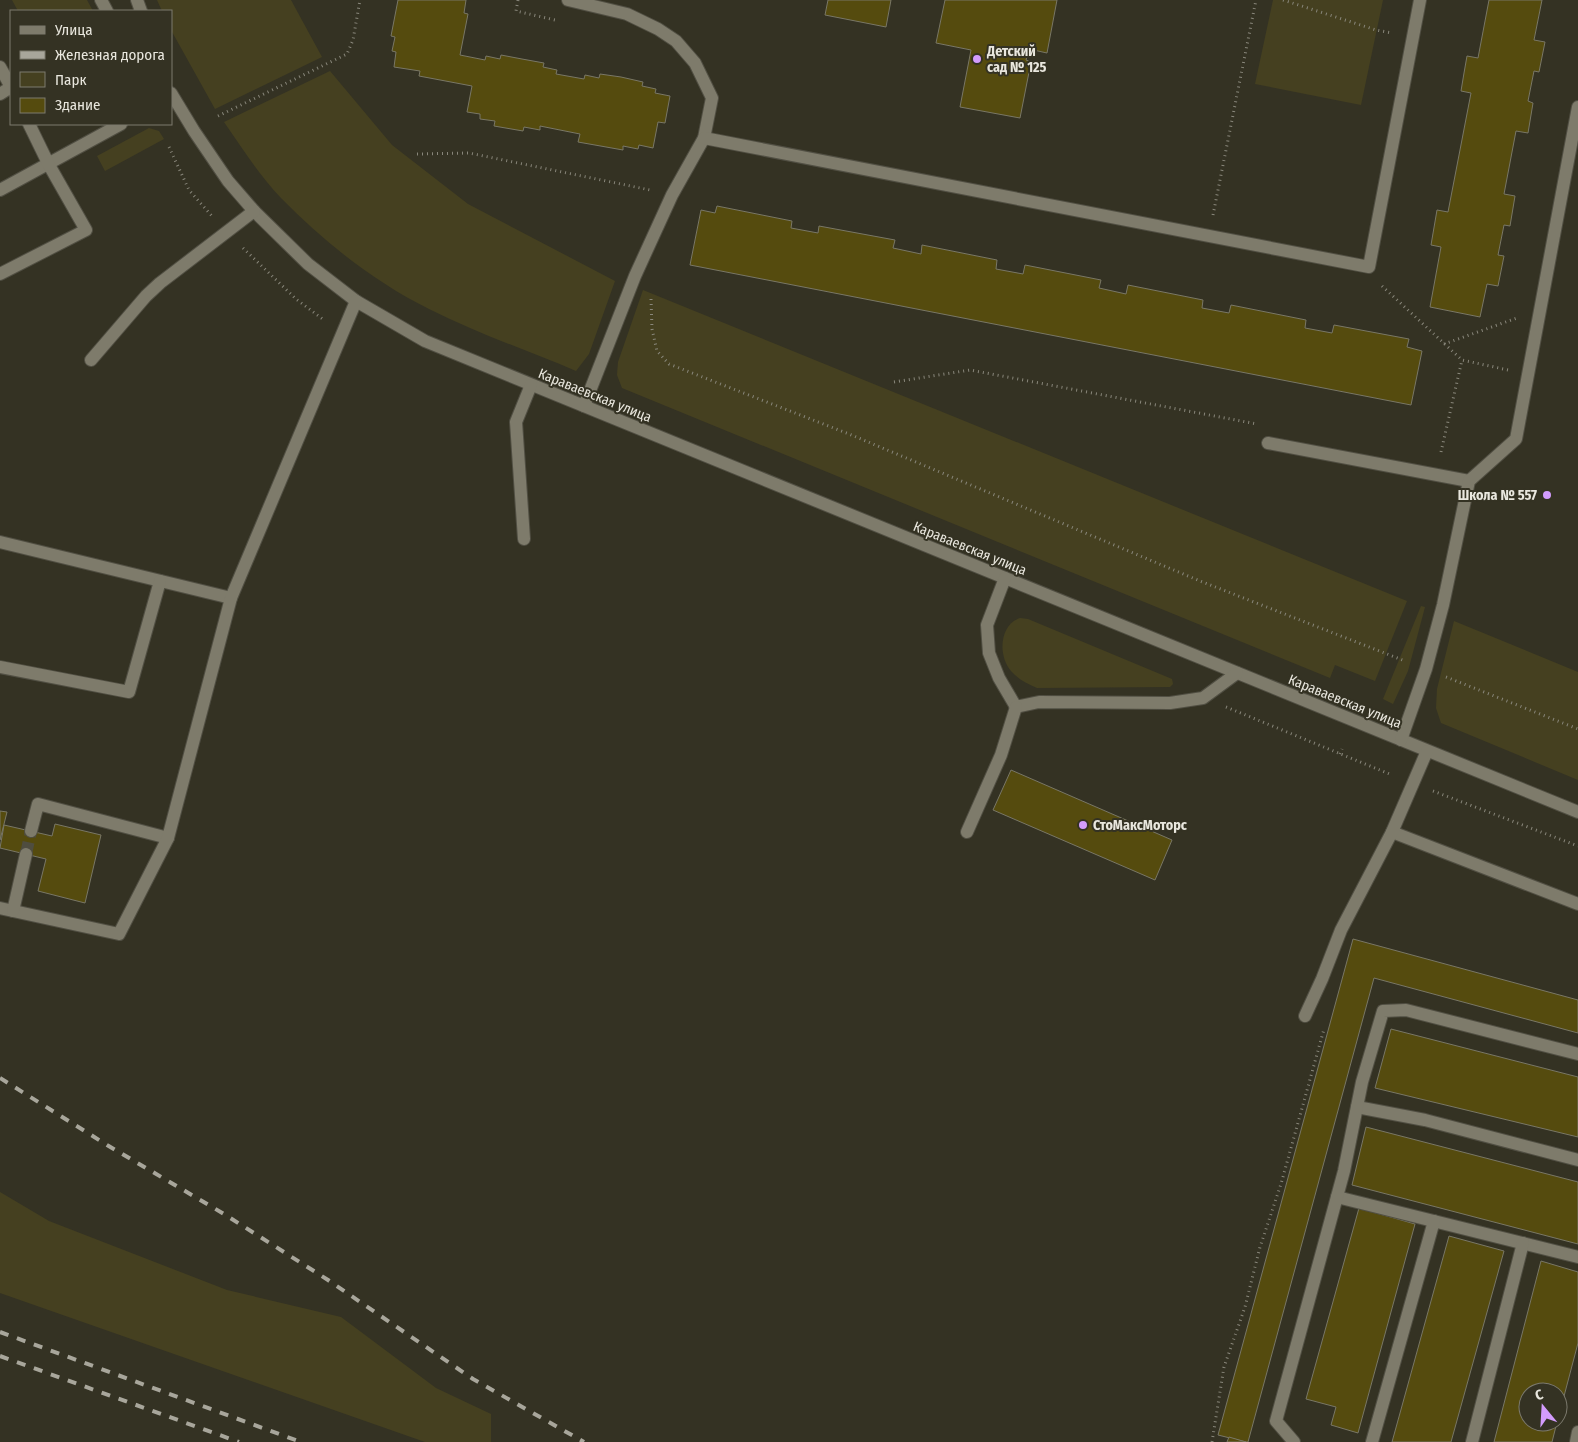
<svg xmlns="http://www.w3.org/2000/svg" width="1578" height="1442" font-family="'Fira Sans Condensed',sans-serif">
	<rect width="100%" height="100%" fill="#343223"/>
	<!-- green -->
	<g fill="#454020">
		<path d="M12 0H87L93 11H18Z"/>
		<path d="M157 0H291L322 57 215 109 171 30V11H162Z"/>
		<path d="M1273 0H1383L1361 105 1255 84Z"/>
		<path d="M330 71 392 145 468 204 615 281 589 354 576 371C527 350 476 333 429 309 373 281 324 242 281 198 259 175 242 148 224 122Z"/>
		<path d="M149 128 159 131 164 139 105 171 97 156Z"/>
		<path d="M643 290 1407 601 1375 681 1335 665 1330 678 622 388 617 375 618 362Z"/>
		<path d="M1421 606 1425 607 1408 671 1393 704 1383 699Z"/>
		<path d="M1020 618 1028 619 1172 679 1173 684 1170 687 1037 688C1026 683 1018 679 1011 671 998 656 999 625 1020 618Z"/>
		<path d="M1454 621 1578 672V780L1441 723 1436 708 1437 689Z"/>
		<path d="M0 1192 49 1221 227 1290 341 1317 436 1388 491 1414V1442H425L0 1293Z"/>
	</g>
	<!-- building -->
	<g fill="#554b0e" stroke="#797766">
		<path d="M398 0H466L464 13 468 14 460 55 485 60 486 56 500 59 501 55 522 59 544 63 543 67 557 70 556 74 584 79 585 75 599 78 600 74 621 77 643 82 642 86 656 89 655 93 670 96 665 123 658 122 653 148 639 145 638 149 623 146V150L578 142 580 134 540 126V130L524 127 523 131 494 126 495 121 480 119V114L467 112 472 86 419 76 420 71 394 67 396 52 392 51 395 37 391 36Z"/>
		<path d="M828 0H891L886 27 825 15Z"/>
		<path d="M945 0H1057L1047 53 1029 49 1026 60 1031 62 1020 118 960 107 971 50 936 43Z"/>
		<path d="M1489 0H1542L1534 40 1545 42 1539 72 1534 71 1528 101 1533 103 1528 133 1516 131 1504 194 1515 196 1510 226 1504 225 1498 255 1504 256 1498 286 1487 284 1480 317 1430 307 1441 247 1431 245 1437 210 1448 212 1471 93 1461 91 1464 73 1467 56 1478 58Z"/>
		<path d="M717 206 792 221 791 228 818 233 819 226 895 240 893 248 921 254 922 245 997 260 996 269 1023 274 1025 265 1101 280 1099 288 1126 294 1128 285 1203 300 1202 308 1229 313 1231 305 1306 320 1305 328 1332 333 1334 325 1409 339 1407 347 1422 351 1411 405 690 265 701 210 715 213Z"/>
		<path d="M1011 770 1172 840 1155 880 993 810Z"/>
		<path d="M0 811 7 812 0 840Z"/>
		<path d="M55 824 101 835 85 903 38 891 46 859 0 848 4 825 52 836Z"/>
		<path d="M1353 939 1578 1000V1033L1374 978 1248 1442H1246L1218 1435Z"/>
		<path d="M1391 1029 1578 1077V1137L1375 1088Z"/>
		<path d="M1366 1127 1578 1182V1244L1352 1185Z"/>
		<path d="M1359 1208 1415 1224 1358 1433 1331 1425 1336 1407 1306 1399Z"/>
		<path d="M1449 1236 1504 1251 1451 1442H1392Z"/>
		<path d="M1541 1261 1578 1272V1343L1558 1419V1392H1528V1422H1557L1552 1442H1494Z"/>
		<path d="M1229 1437 1246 1442H1227Z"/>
	</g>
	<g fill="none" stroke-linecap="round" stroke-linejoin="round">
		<!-- minor-tunnel -->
		<path stroke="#4f4d3f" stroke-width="12" stroke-dasharray="12 6" stroke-linecap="butt" d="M26 854 31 831"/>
		<defs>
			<g id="minor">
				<path d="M101 0 107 11"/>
				<path d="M137 0 141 11"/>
				<path d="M568 0 627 14 658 29 676 41 695 63 712 98 704 138 672 195 635 276 584 406"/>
				<path d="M0 67 11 87"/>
				<path d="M171 93 194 131 228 181 254 211 308 264 356 301 425 341 1578 812"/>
				<path d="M0 94 11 87"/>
				<path d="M704 138 1369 267 1420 0"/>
				<path d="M0 190 121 124"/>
				<path d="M0 274 86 230 49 165 29 124"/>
				<path d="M91 360 146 296 160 283 254 211"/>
				<path d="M1268 443 1469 481"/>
				<path d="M524 539 516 422 531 385"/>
				<path d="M0 542 231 598"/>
				<path d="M1005 578 987 625 989 653 999 678 1016 707 1039 702 1170 703 1203 698 1237 673"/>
				<path d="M0 667 129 692 160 581"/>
				<path d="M1401 740 1426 669 1443 605 1469 481 1516 439 1578 107"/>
				<path d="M31 831 38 804 168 838"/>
				<path d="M967 832 1001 755 1016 707"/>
				<path d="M1392 832 1578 904"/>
				<path d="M0 908 119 934 168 838 231 598 356 301"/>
				<path d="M13 911 26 854"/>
				<path d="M1305 1016 1322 979 1341 930 1392 832 1427 751"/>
				<path d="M1357 1107 1425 1120 1578 1160"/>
				<path d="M1337 1197 1578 1257"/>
				<path d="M1294 1442 1276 1421 1344 1171 1362 1082 1383 1011 1406 1010 1578 1054"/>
				<path d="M1372 1442 1434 1221"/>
				<path d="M1472 1442 1523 1243"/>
				<path d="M1576 1442 1578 1432"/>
			</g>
		</defs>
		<!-- minor casing -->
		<use href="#minor" stroke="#514f43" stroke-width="14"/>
		<!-- path -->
		<g stroke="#89877b" stroke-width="3" stroke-dasharray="1 4" stroke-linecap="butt">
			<path d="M518 0 516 11 555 20"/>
			<path d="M1283 0 1376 30 1392 33"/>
			<path d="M218 116 347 54 353 40 360 0"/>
			<path d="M169 147 189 190 212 216"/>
			<path d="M417 154 469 153 650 190"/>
			<path d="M1213 215 1256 0"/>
			<path d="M243 248 296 299 324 320"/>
			<path d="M1382 286 1462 360 1508 370"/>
			<path d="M651 299 652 329 657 351 669 364 849 434 1200 581 1405 661"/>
			<path d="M1444 344 1517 318"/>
			<path d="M894 382 970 370 1257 424"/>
			<path d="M1441 452 1462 360"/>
			<path d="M1446 677 1578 729"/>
			<path d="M1226 707 1392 775"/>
			<path d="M1340 754 1342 749"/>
			<path d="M1433 791 1578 846"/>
			<path d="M1212 1442 1224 1367 1245 1307 1260 1247 1281 1184 1324 1029"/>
		</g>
		<!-- minor -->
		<use href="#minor" stroke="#7e7b6b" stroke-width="12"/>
		<!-- rail -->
		<g stroke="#a8a69b" stroke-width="4" stroke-dasharray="9 9" stroke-linecap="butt">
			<path d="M0 1078 107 1145 224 1214 328 1280 473 1379 584 1442"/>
			<path d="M0 1332 301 1442"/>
			<path d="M0 1356 239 1442"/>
		</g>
	</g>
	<!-- markers -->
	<g fill="#d39cfd" stroke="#343223" stroke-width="2">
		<circle cx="977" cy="59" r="5"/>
		<circle cx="1547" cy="495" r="5"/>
		<circle cx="1083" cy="825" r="5"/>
	</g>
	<g text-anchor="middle" stroke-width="4" stroke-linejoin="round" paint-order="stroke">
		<!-- poi labels -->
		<g font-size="14" font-weight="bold" fill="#e9e7de" stroke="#343223" text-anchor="start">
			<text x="987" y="56">Детский<tspan x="987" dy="16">сад № 125</tspan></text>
			<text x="1537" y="500" text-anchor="end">Школа № 557</text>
			<text x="1093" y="830">СтоМаксМоторс</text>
		</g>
		<!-- street labels -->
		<g font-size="14" fill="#e9e7de" stroke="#343223">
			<text transform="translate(595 395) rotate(22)" y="5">Караваевская улица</text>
			<text transform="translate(970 548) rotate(22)" y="5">Караваевская улица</text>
			<text transform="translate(1345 701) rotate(22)" y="5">Караваевская улица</text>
		</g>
	</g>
	<!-- legend -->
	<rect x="10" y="10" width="162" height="115" fill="#343223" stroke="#7c7a6e"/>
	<rect x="20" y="26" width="25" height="8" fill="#7e7b6b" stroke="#7c7a6e"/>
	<text x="55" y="35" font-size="15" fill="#e9e7de">Улица</text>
	<rect x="20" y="51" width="25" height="8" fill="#a8a69b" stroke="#7c7a6e"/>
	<text x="55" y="60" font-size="15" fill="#e9e7de">Железная дорога</text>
	<rect x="20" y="72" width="25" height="15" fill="#454020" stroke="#7c7a6e"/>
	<text x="55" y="85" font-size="15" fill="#e9e7de">Парк</text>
	<rect x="20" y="98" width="25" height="15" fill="#554b0e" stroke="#7c7a6e"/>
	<text x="55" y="110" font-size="15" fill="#e9e7de">Здание</text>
	<!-- north arrow -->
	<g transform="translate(1543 1407) rotate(342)"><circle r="24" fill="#343223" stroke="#7c7a6e"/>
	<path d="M0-4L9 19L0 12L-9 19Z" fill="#d39cfd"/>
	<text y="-8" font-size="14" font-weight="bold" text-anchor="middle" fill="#e9e7de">С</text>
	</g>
</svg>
